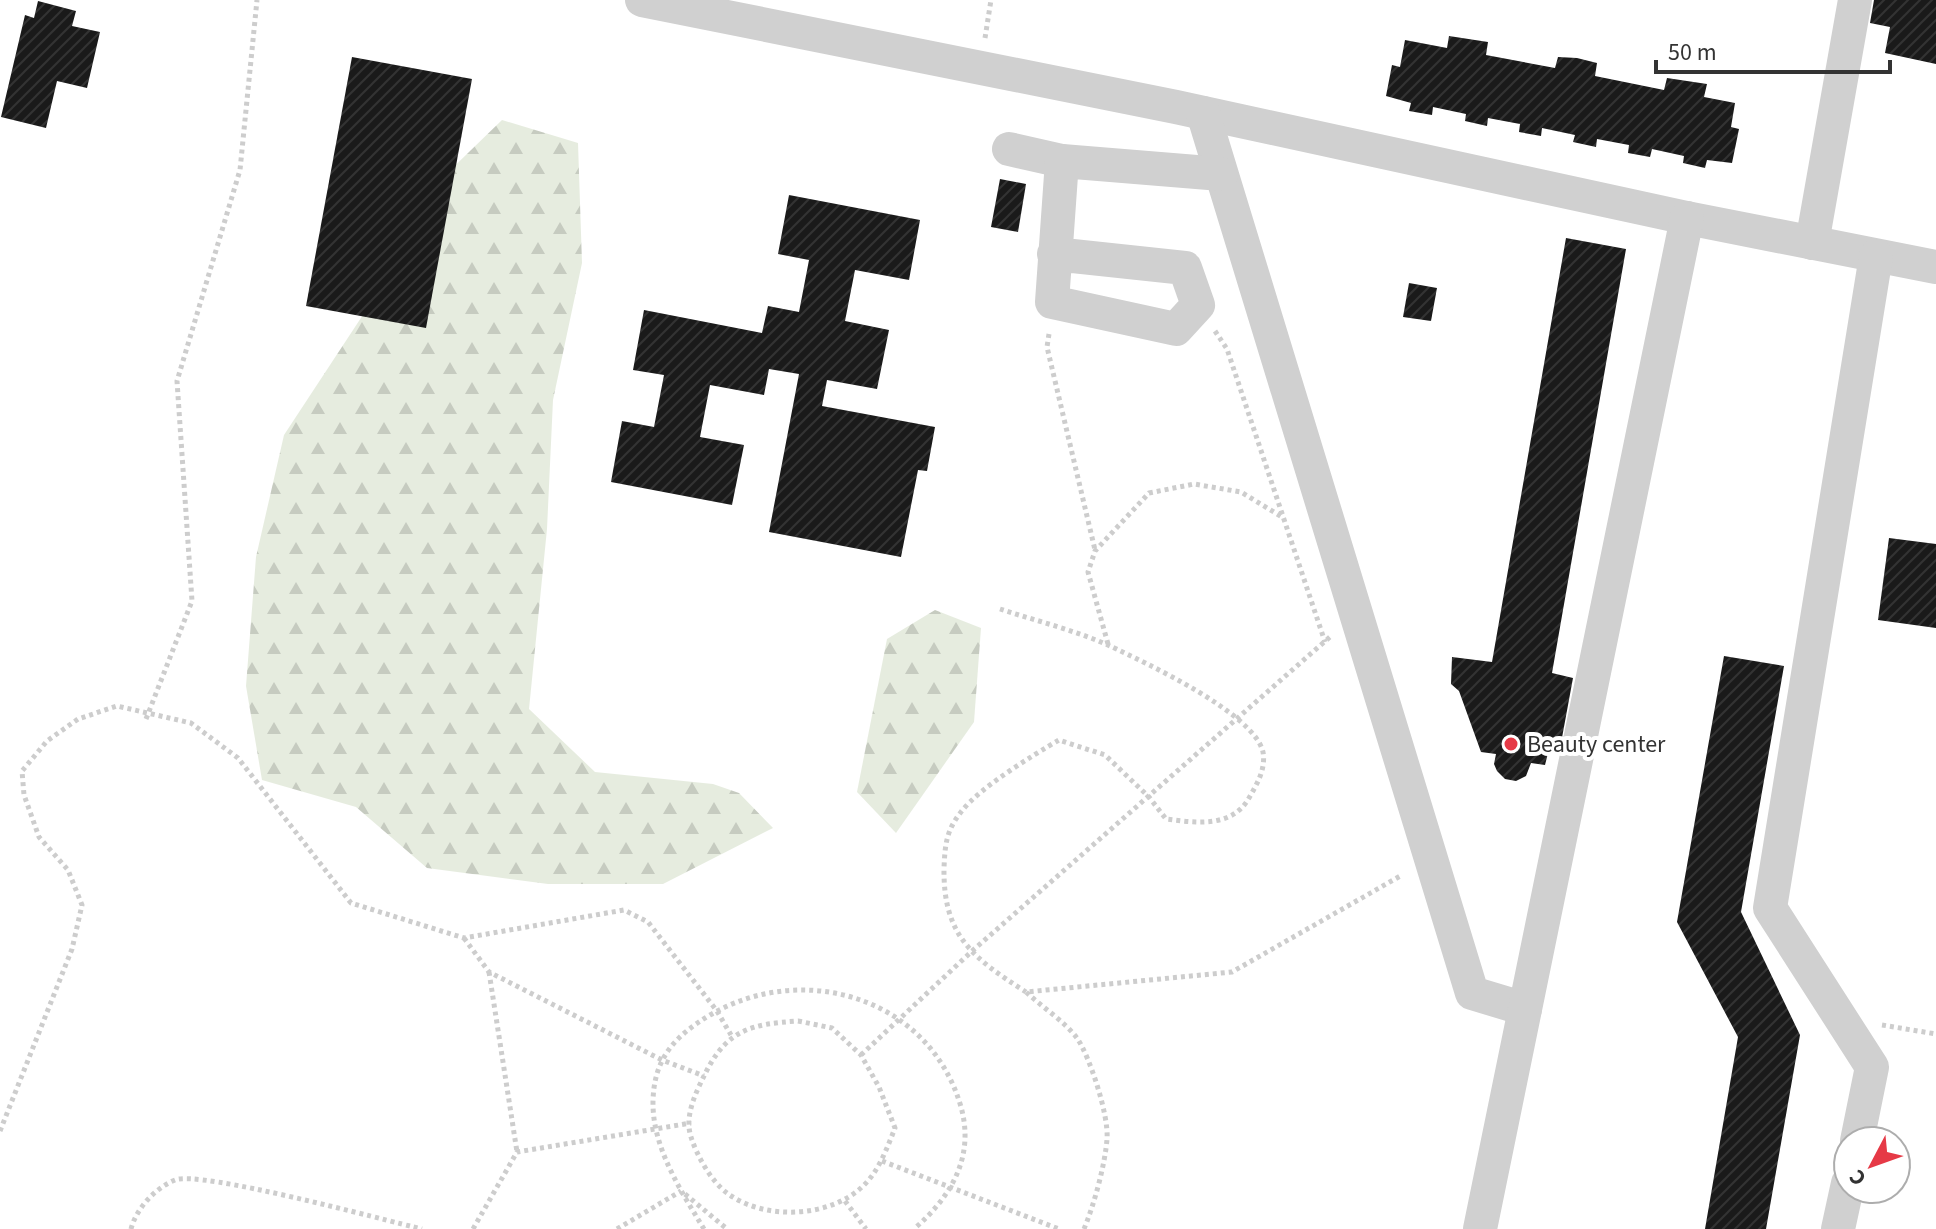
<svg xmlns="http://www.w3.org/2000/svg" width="1936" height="1229" font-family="'Source Sans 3',sans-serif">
	<defs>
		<pattern id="forest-firs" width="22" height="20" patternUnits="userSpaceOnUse" patternTransform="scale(2)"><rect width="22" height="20" fill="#e6ecdf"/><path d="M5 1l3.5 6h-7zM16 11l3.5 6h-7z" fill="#c6cbc0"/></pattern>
		<pattern id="building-hatch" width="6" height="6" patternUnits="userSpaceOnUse" patternTransform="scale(2)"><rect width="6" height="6" fill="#1a1a1a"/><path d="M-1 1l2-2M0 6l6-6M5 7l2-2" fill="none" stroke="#333"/></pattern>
	</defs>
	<rect width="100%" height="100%" fill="#fff"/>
	<!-- forest -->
	<g fill="url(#forest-firs)">
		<path d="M502 120 578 143 582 263 553 400 547 529 529 709 595 772 713 784 739 793 773 828 663 884H548L427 868 356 807 262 780 246 686 256 557 284 435 378 292 436 184Z"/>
		<path d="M935 610 981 628 974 722 896 833 857 792 887 639Z"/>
	</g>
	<!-- building -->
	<g fill="url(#building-hatch)">
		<path d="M1874 0H1936V64L1885 53 1890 27 1870 23Z"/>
		<path d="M38 1 76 11 72 26 100 32 87 88 57 81 46 128 1 117 25 15 34 18Z"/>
		<path d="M1449 36 1488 42 1486 55 1555 68 1558 57 1577 58 1597 63 1595 76 1664 90 1667 78 1707 84 1704 97 1735 103 1731 127 1739 129 1732 163 1707 160 1705 168 1683 163 1684 156 1652 149 1650 157 1628 153 1629 145 1597 139 1596 147 1573 142 1575 135 1542 128 1541 136 1519 132 1520 124 1488 118 1487 126 1465 121 1466 114 1433 107 1432 115 1409 111 1411 103 1386 96 1392 65 1400 67 1405 40 1447 48Z"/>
		<path d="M352 57 472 79 426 328 306 306Z"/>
		<path d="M1000 179 1026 184 1018 232 991 227Z"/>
		<path d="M789 195 920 220 909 280 855 270 845 321 889 330 877 389 827 380 822 406 935 427 927 471 918 470 901 557 769 532 799 374 769 369 764 395 710 385 700 437 744 445 732 505 611 482 622 421 654 427 664 375 633 370 644 310 762 333 768 306 799 312 809 260 778 254Z"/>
		<path d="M1566 238 1626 249 1552 673 1573 678 1559 754 1548 753 1545 765 1531 763 1526 776 1516 781 1505 779 1497 771 1494 764 1496 754 1481 752 1459 691 1451 684 1452 657 1492 662Z"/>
		<path d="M1409 283 1437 288 1431 321 1403 317Z"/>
		<path d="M1889 538 1936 544V628L1878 620Z"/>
		<path d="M1724 656 1784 666 1741 912 1800 1035 1766 1229H1705L1738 1037 1677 922Z"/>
	</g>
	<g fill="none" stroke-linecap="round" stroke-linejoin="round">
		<!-- path -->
		<g stroke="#cdcdcd" stroke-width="5" stroke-dasharray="4 4" stroke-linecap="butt">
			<path d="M985 38 991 0"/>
			<path d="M1215 331 1227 349 1325 642"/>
			<path d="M1049 334 1047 347 1095 550"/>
			<path d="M1000 609C1036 621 1075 630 1110 646 1146 663 1254 713 1263 752 1266 769 1257 784 1249 798 1232 828 1196 823 1166 819L1149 797 1105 755 1059 740C1032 756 980 787 961 812 946 831 945 845 944 868 943 936 973 958 1026 992"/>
			<path d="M1108 644 1088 572 1095 551 1149 493 1194 484 1241 492 1282 517"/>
			<path d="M146 719 192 601 177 381 240 170 257 0"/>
			<path d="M464 938 489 972 662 1060 704 1076"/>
			<path d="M489 972 517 1152"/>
			<path d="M798 1021 832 1028 861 1055 879 1087 895 1128C887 1148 879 1171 863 1186 830 1218 764 1221 727 1193 711 1181 697 1156 691 1137 684 1116 696 1092 705 1074 727 1029 752 1024 798 1021Z"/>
			<path d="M1882 1025 1936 1034"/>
			<path d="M861 1055 971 952 1331 636"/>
			<path d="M0 1131 72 949 82 905 68 870 39 837 24 795 22 771 47 741 78 719 117 706 191 723 238 758 351 903 464 938 624 910 648 922 717 1011 731 1035"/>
			<path d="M882 1161 1059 1229"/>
			<path d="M685 1194 727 1229"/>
			<path d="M845 1201 866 1229"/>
			<path d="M131 1229C136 1209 155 1188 175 1180 200 1170 384 1220 422 1229"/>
			<path d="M473 1229 517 1152 691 1123"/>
			<path d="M617 1229 681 1191"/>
			<path d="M704 1229C681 1191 652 1147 653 1101 654 1058 675 1036 710 1015 804 960 930 998 961 1107 975 1157 951 1197 914 1229"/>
			<path d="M1084 1229C1094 1205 1105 1165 1107 1139 1109 1116 1090 1057 1077 1038 1064 1021 1042 1007 1026 992L1232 972 1402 875"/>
		</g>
		<!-- minor -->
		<g stroke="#d0d0d0" stroke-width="34">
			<path d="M642 0 1176 107 1687 218 1936 267"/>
			<path d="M1203 113 1472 993 1525 1009"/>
			<path d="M1009 149 1062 161"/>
			<path d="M1812 243 1855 0"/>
			<path d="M1054 254 1185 268 1198 305 1176 329 1052 302 1062 161 1221 174"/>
			<path d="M1857 1141 1872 1067 1770 908 1876 256"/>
			<path d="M1480 1229 1687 218"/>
			<path d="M1838 1229 1848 1183"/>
		</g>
	</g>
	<!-- markers -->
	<circle fill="#e63946" stroke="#fff" stroke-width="3" cx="1511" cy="744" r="8"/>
	<g text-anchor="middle" stroke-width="8" stroke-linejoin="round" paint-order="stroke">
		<!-- poi labels -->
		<g font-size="24" fill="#333" stroke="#fff" text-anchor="start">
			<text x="1527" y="752">Beauty center</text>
		</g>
	</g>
	<!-- north arrow -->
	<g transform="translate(1872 1165) rotate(229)"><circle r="38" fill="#ffffff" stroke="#adadad" stroke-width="2"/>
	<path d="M0-6L14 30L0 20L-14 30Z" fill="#e63946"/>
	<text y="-12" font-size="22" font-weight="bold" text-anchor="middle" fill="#333333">С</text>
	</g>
	<!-- scale -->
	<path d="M1656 60v12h234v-12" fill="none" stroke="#333333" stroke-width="4"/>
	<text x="1668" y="60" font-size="24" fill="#333333" stroke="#ffffff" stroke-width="6" paint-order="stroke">50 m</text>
</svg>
